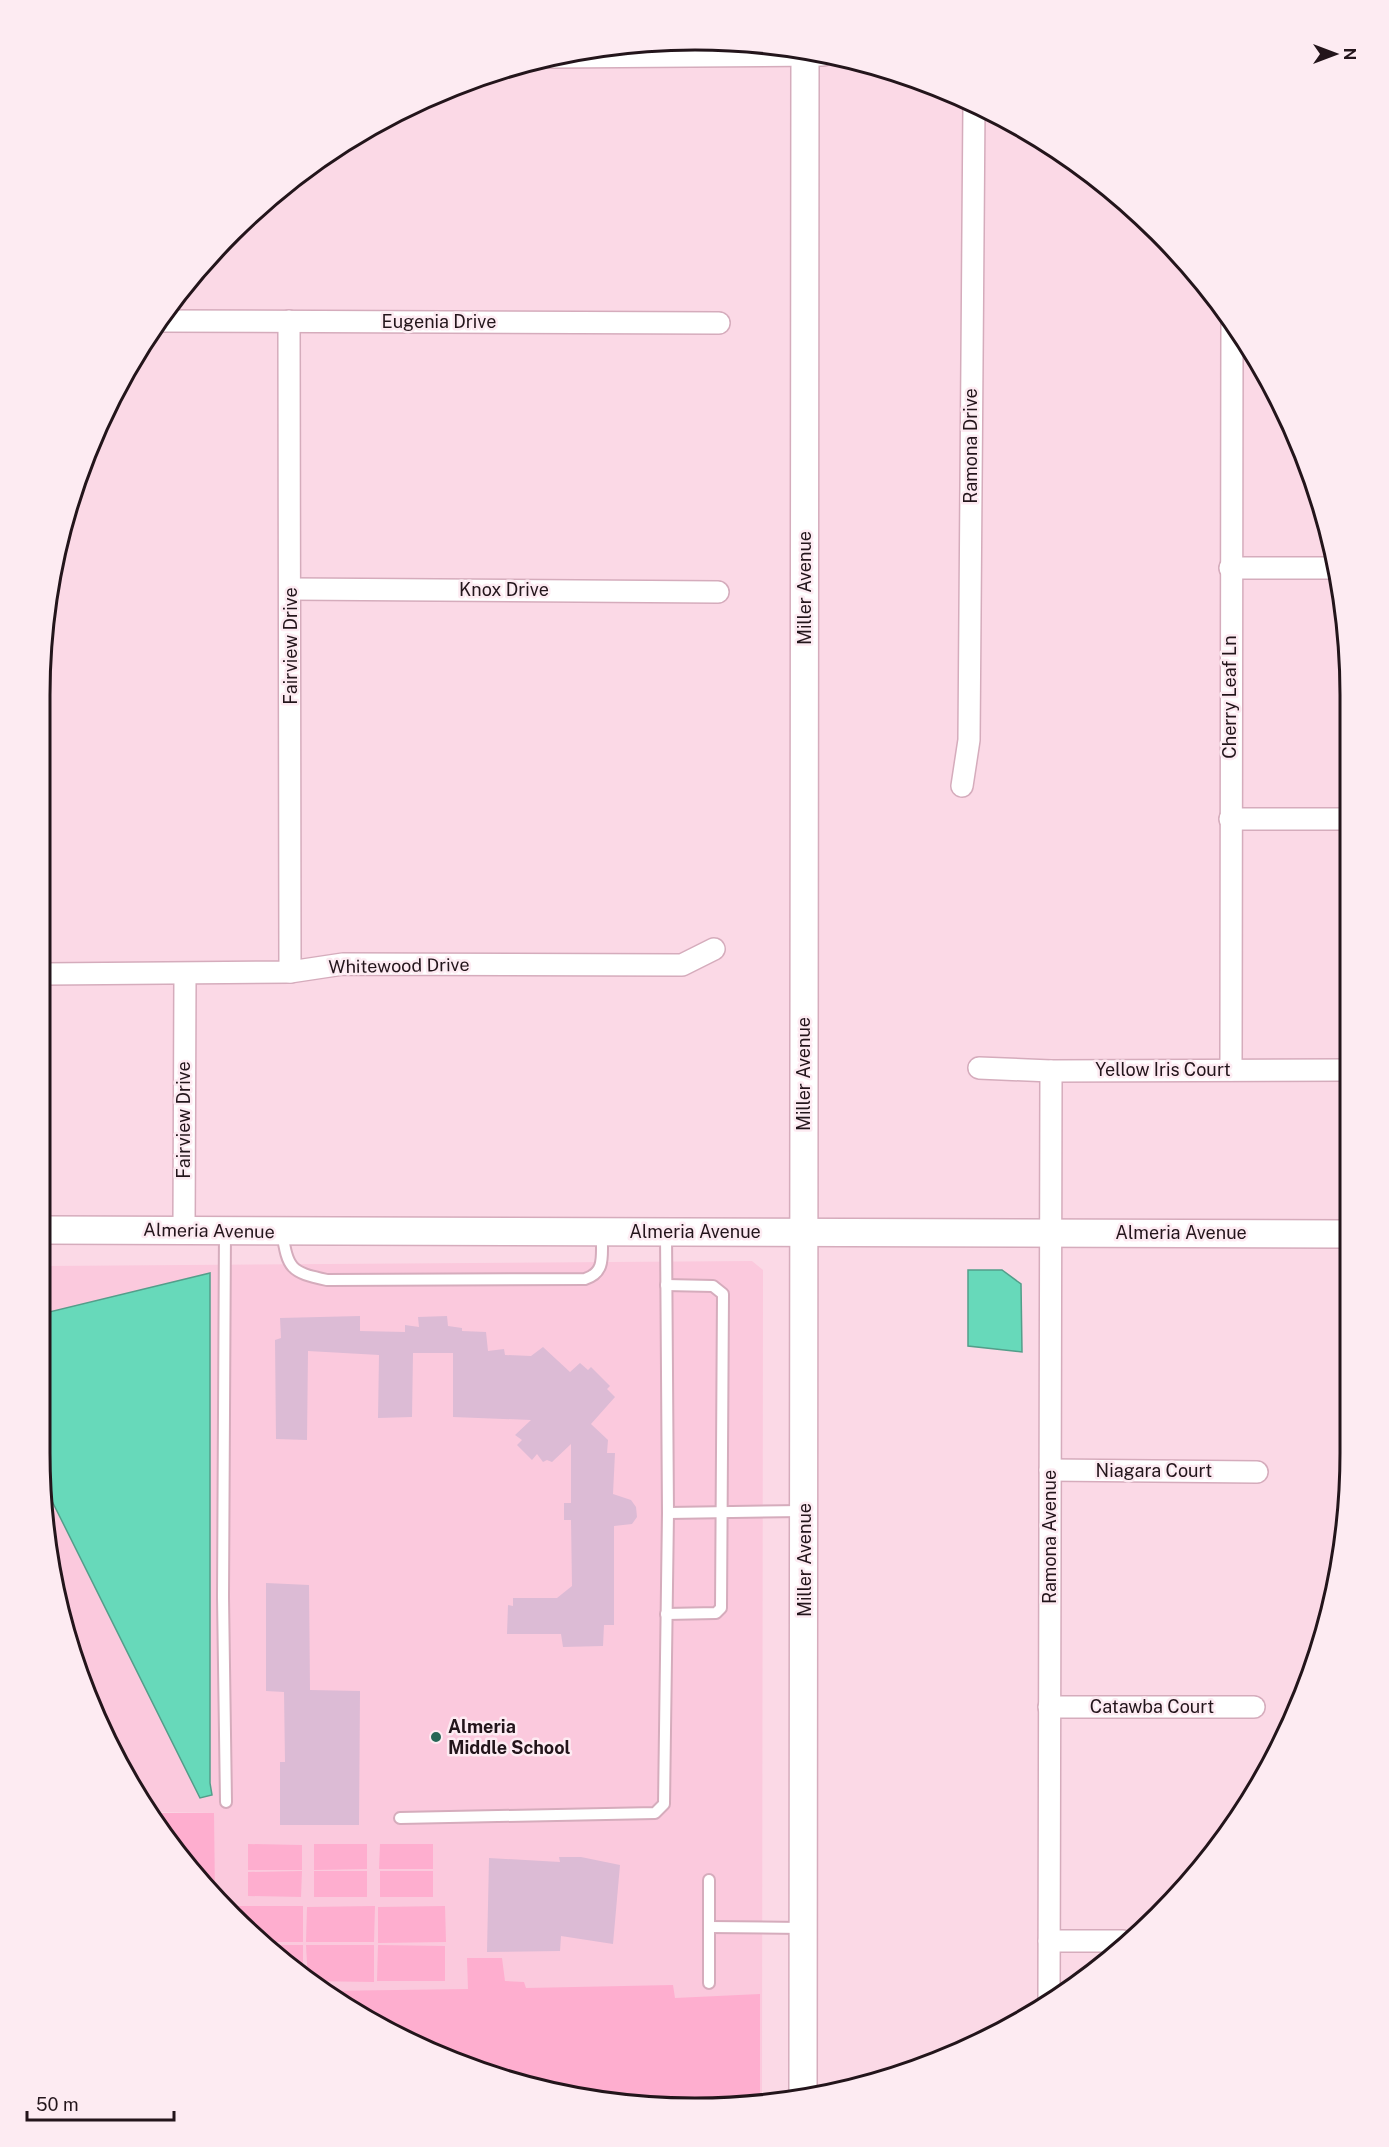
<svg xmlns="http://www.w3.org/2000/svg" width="1389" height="2147" font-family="'Public Sans',sans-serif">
	<rect width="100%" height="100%" fill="#fbd9e6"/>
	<!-- built -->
	<path fill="#fbc9dd" d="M752 1261 763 1270 762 2103 652 2107 483 2073 367 2020 295 1972 202 1885 150 1817 148 1813 214 1812H147L74 1663 45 1538V1266Z"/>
	<!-- green -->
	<g fill="#feaecf">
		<path d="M148 1813H214L215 1897 202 1885Z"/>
		<path d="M248 1844 302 1845V1870H248Z"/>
		<path d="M314 1844H367V1869L314 1870Z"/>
		<path d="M380 1844H433V1869H379Z"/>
		<path d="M302 1871 301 1897 248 1896V1872Z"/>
		<rect x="314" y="1871" width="53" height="26"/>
		<rect x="380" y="1871" width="53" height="26"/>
		<path d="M236 1906H303V1942H263L236 1917Z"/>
		<path d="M375 1906 374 1942H306L307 1907Z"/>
		<path d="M445 1906 446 1942 378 1943V1907Z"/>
		<path d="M267 1945H303V1978Z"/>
		<path d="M306 1945H374V1982L308 1981Z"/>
		<path d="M378 1945 445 1946V1981H377Z"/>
		<path d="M467 1958H502L505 1981 524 1982 526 1988 673 1985 675 1998 760 1994V2103L652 2107 483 2073 367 2020 324 1991 468 1989Z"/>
	</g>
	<!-- water -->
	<g fill="#67d9ba" stroke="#539e8a" stroke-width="1.5">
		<path d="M968 1270H1002L1021 1284 1022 1352 968 1346Z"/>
		<path d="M210 1273V1783L212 1795 200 1798 45 1487V1313Z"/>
	</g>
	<!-- building -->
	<g fill="#dcbbd5">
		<path d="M360 1316V1331L405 1332V1325L419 1327 418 1317 447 1316 448 1326 462 1328V1331L486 1332 488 1351 504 1349 505 1355 531 1356 543 1347 570 1372 580 1363 588 1370 591 1367 610 1386 607 1389 615 1397 591 1424 608 1440 607 1453H615L613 1494 631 1500 636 1507 637 1517 632 1524 614 1526V1625H604L603 1646 563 1647 561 1634H507L508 1605 513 1606V1598H557L572 1586 571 1520H564V1503H571V1444L552 1462 547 1460 543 1462 537 1454 532 1460 517 1445 522 1440 515 1435 531 1420 453 1417V1353H413L412 1417 378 1418 379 1355 308 1351 307 1440 276 1439 275 1340 281 1338 280 1318Z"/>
		<path d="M266 1583 309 1585 310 1690 360 1691 359 1825H280V1762H285L284 1692 266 1691Z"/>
		<path d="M559 1857H581L620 1865 613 1944 561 1936 560 1951 487 1952 489 1858 560 1862Z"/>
	</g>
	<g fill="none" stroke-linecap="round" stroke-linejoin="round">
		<defs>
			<g id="service">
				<path d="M225 1230 223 1597 226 1802"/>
				<path d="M282 1232C288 1269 290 1272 327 1280L585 1279C607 1272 601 1254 602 1233"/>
				<path d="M668 1513 802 1511"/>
				<path d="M666 1614 716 1613 721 1608 723 1294 713 1286 666 1285"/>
				<path d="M400 1818 655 1813 664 1804 668 1513 666 1233"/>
				<path d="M709 1880V1983"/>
				<path d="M709 1927 802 1928"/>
			</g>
			<g id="minor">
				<path d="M550 57 823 55"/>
				<path d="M160 321 719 323"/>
				<path d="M289 321 290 972"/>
				<path d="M1230 568H1335"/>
				<path d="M291 589 718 592"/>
				<path d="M962 786 969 740 974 105"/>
				<path d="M1230 819H1348"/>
				<path d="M45 974 290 972 343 964 682 965 714 949"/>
				<path d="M979 1068 1051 1071 1347 1070"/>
				<path d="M1231 1070 1232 323"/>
				<path d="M184 1230 185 975"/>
				<path d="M1050 1470 1257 1472"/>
				<path d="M1049 1707H1254"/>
				<path d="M1049 1941H1123"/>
				<path d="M1049 2003 1051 1071"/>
			</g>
			<g id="tertiary">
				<path d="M45 1230 1346 1234"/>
				<path d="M803 2098 805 51"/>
			</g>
		</defs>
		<!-- service casing -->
		<use href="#service" stroke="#d5acbc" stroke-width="14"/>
		<!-- minor casing -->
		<use href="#minor" stroke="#d5acbc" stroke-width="24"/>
		<!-- tertiary casing -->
		<use href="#tertiary" stroke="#d5acbc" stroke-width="30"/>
		<!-- service -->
		<use href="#service" stroke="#fff" stroke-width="10"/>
		<!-- minor -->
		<use href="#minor" stroke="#fff" stroke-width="21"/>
		<!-- tertiary -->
		<use href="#tertiary" stroke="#fff" stroke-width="27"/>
	</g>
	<!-- markers -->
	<circle fill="#256655" stroke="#fdebf2" stroke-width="2" cx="436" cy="1737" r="6"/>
	<g text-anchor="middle" stroke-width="5" stroke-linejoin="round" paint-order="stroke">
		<!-- street labels -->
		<g font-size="18" fill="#23151b" stroke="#fdebf2">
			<text x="439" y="328">Eugenia Drive</text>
			<text transform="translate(971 446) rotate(-90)" y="6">Ramona Drive</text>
			<text transform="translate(805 588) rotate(-90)" y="6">Miller Avenue</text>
			<text x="504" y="596">Knox Drive</text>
			<text transform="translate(291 646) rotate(-90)" y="6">Fairview Drive</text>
			<text transform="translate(1230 697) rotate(-90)" y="6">Cherry Leaf Ln</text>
			<text transform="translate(399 966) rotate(-1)" y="6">Whitewood Drive</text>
			<text x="1163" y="1076">Yellow Iris Court</text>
			<text transform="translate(804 1074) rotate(-90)" y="6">Miller Avenue</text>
			<text transform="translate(184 1120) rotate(-90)" y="6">Fairview Drive</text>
			<text transform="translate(209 1231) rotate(1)" y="6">Almeria Avenue</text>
			<text x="695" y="1238">Almeria Avenue</text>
			<text x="1181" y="1239">Almeria Avenue</text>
			<text x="1154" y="1477">Niagara Court</text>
			<text transform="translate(1050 1537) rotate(-90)" y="6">Ramona Avenue</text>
			<text transform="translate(805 1560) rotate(-90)" y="6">Miller Avenue</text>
			<text x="1152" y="1713">Catawba Court</text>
		</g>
		<!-- poi labels -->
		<g font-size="18" font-weight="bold" fill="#23151b" stroke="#fdebf2" text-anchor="start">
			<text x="448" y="1733">Almeria<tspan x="448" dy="21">Middle School</tspan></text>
		</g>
	</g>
	<!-- crop -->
	<path d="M0 0H1389V2147H0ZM695 50H695A645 645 0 0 1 1340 695V1453A645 645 0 0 1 695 2098H695A645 645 0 0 1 50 1453V695A645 645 0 0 1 695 50Z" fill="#fdebf2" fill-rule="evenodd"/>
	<path fill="none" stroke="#23151b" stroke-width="3" d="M695 50H695A645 645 0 0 1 1340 695V1453A645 645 0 0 1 695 2098H695A645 645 0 0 1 50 1453V695A645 645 0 0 1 695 50Z"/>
	<!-- north arrow -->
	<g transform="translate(1335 54) rotate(90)" stroke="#fdebf2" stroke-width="4.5" paint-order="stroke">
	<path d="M0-4.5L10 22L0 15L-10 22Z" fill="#23151b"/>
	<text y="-9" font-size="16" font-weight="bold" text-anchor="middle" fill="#23151b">N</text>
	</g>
	<!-- scale -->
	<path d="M27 2111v9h147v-9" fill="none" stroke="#23151b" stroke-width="3"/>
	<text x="36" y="2111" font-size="18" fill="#23151b" stroke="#fdebf2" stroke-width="4.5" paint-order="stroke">50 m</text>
</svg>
